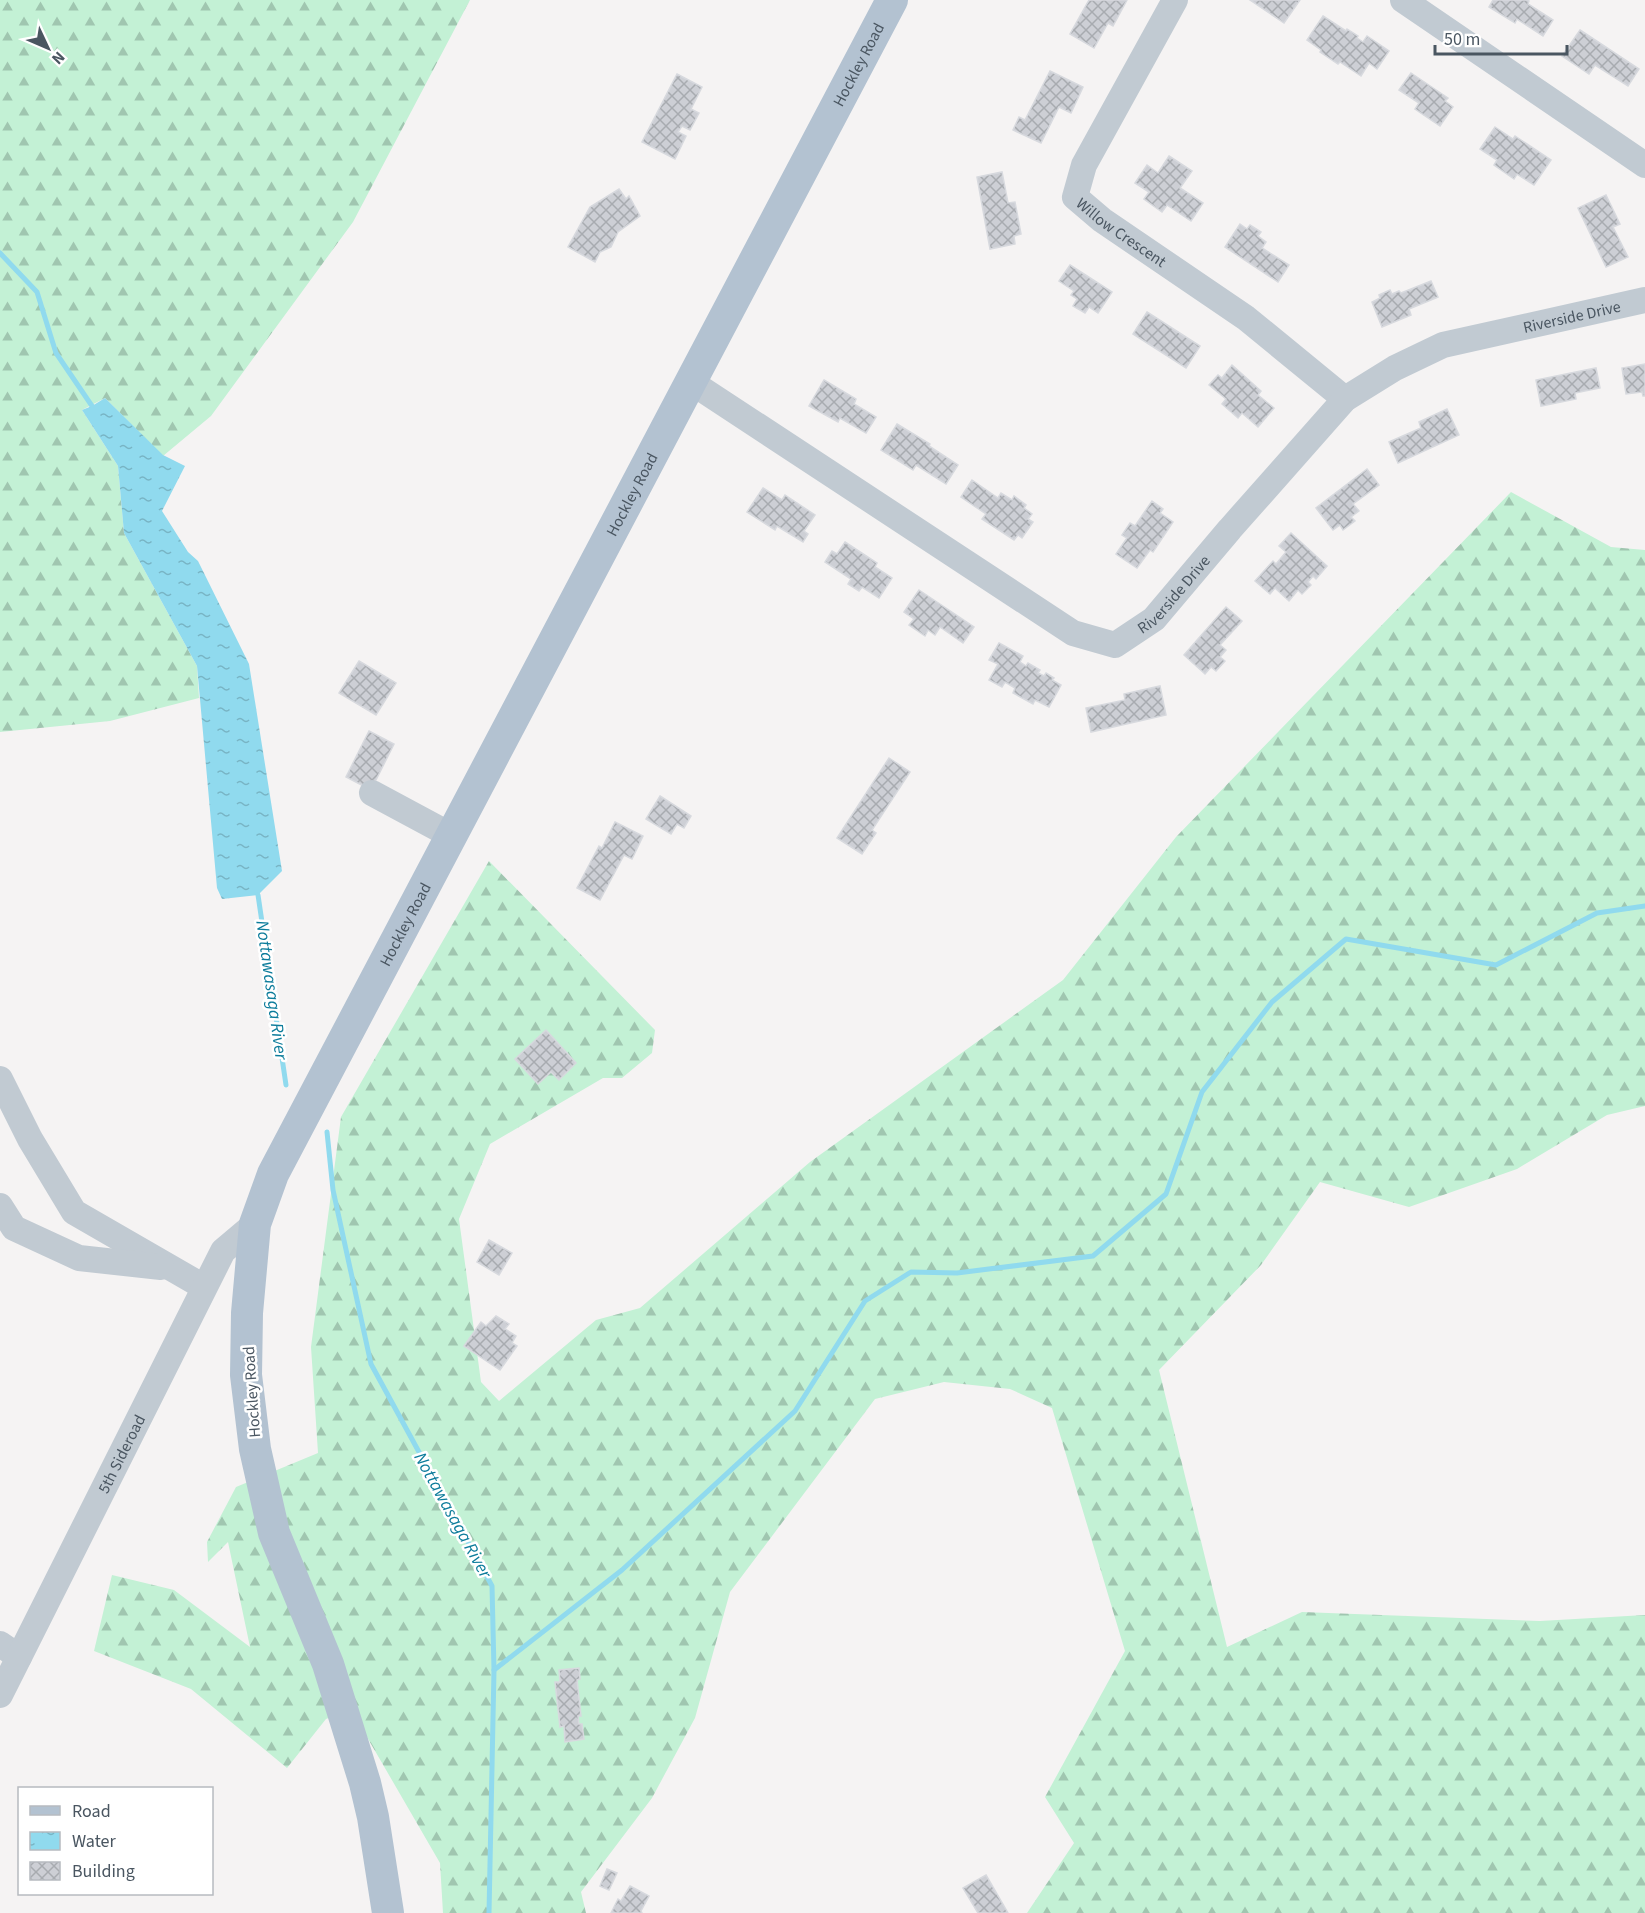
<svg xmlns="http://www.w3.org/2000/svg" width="1645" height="1913" font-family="'Source Sans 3',sans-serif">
	<defs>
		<pattern id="forest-firs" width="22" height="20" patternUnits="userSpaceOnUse" patternTransform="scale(1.5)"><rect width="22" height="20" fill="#c3f1d5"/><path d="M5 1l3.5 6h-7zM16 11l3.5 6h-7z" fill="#a0c6b0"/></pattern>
		<pattern id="water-ripples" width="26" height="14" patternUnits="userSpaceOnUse" patternTransform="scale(1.5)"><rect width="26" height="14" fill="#90daee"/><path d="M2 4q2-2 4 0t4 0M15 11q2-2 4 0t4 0" fill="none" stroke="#78b4c4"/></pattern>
		<pattern id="building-cross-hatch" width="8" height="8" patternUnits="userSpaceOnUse" patternTransform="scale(1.5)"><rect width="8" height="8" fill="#cdcfd5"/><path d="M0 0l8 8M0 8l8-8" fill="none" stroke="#a8abb0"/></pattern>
	</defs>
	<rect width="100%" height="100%" fill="#f5f3f3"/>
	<!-- forest -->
	<g fill="url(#forest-firs)">
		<path d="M0 0H470L353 222 211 416 163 456 105 398 82 410 118 466 124 533 197 666 199 698 110 721 0 732Z"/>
		<path d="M1511 492 1611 547 1645 550V1106L1607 1115 1517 1169 1409 1207 1320 1182 1261 1265 1159 1370 1227 1647 1302 1612 1540 1621 1645 1615V1913H1027L1074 1843 1045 1797 1125 1651 1052 1408 1010 1389 944 1382 875 1399 730 1592 695 1718 652 1798 581 1892 586 1913H443L440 1863 360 1725 339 1714 326 1719 287 1768 191 1689 94 1651 112 1575 174 1590 250 1647 228 1542 208 1562 207 1542 236 1487 318 1453 311 1347 341 1117 489 861 655 1030 652 1053 622 1078H603L490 1144 459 1219 481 1382 499 1401 596 1320 640 1308 810 1162 1063 980 1176 837Z"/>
	</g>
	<!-- water -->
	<path fill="url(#water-ripples)" d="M105 398 163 455 185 466 162 511 188 552 198 561 249 664 282 871 258 895 222 899 217 888 197 666 124 533 118 466 82 410 92 406Z"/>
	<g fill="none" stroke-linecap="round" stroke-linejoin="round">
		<!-- stream -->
		<g stroke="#90daee" stroke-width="5">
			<path d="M0 253 37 292 56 353 92 406"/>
			<path d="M258 895 286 1085"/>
			<path d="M327 1132 333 1190 371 1364 492 1586 494 1670 489 1913"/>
			<path d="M494 1670 622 1570 795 1411 865 1301 911 1272 957 1273 1093 1256 1166 1194 1202 1092 1272 1002 1346 939 1496 965 1597 913 1645 906"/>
		</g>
	</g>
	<!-- building -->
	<g fill="url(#building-cross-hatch)" stroke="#d7d9de" stroke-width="1.5">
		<path d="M1089 0H1127L1113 26 1108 23 1094 48 1070 34Z"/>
		<path d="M1250 0H1300L1284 23Z"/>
		<path d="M1493 0H1528L1529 1 1528 4 1553 20 1543 36 1517 19 1515 23 1489 7Z"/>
		<path d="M1323 16 1346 31 1347 29 1358 36 1357 38 1363 42 1367 36 1389 51 1377 69 1369 63 1361 76 1340 62 1338 64 1320 52 1321 50 1307 40Z"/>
		<path d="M1580 30 1639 69 1628 86 1595 65 1589 74 1562 56Z"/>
		<path d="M1050 71 1083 87 1071 113 1059 107 1041 143 1013 130 1019 117 1025 120Z"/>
		<path d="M1411 73 1448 98 1445 101 1453 107 1440 126 1415 109 1419 103 1399 90Z"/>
		<path d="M677 74 702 87 691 109 699 113 690 130 682 126 678 132 686 136 675 159 642 142Z"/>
		<path d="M1495 127 1513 139 1515 136 1551 160 1534 185 1517 174 1514 179 1494 165 1497 160 1480 149Z"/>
		<path d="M1169 156 1192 171 1180 188 1203 203 1191 221 1167 205 1162 212 1144 199 1149 192 1135 183 1147 165 1158 173Z"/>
		<path d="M1002 172 1008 203 1015 202 1021 234 1014 236 1015 244 990 249 977 177Z"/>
		<path d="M619 189 626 199 629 196 640 216 618 232 611 247 600 252 595 262 568 247 590 207Z"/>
		<path d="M1606 195 1620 224 1613 227 1628 257 1606 267 1578 208Z"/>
		<path d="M1240 224 1247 229 1250 225 1261 232 1258 236 1266 242 1262 248 1289 265 1278 282 1225 247Z"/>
		<path d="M1070 265 1112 292 1098 313 1089 307 1085 313 1073 306 1077 299 1071 295 1074 291 1059 281Z"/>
		<path d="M1431 281 1438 297 1409 309 1411 315 1382 327 1372 302 1380 298 1379 295 1390 290 1392 294 1399 291 1401 293Z"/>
		<path d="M1147 312 1200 346 1186 368 1133 334Z"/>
		<path d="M1645 364V396H1643L1642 392 1626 394 1622 368Z"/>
		<path d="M1232 365 1261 391 1258 395 1274 408 1258 427 1242 413 1238 418 1222 404 1226 399 1209 385 1218 375 1222 378Z"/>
		<path d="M1596 368 1600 388 1575 393 1576 399 1541 406 1536 380Z"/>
		<path d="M824 380 856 399 854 404 876 417 866 433 840 418 838 422 809 406Z"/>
		<path d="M1447 409 1459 435 1398 463 1389 442 1421 428 1419 422Z"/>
		<path d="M897 424 930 444 929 446 958 465 946 484 916 465 913 470 881 450Z"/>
		<path d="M1367 469 1379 485 1353 504 1359 511 1351 517 1355 521 1343 530 1340 525 1333 530 1316 508Z"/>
		<path d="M972 480 998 498 1001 493 1012 500 1014 496 1026 505 1024 508 1032 514 1028 519 1033 522 1022 538 1018 535 1014 540 982 519 986 514 961 497Z"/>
		<path d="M763 488 782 500 785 495 815 515 804 531 808 534 803 542 777 526 775 530 747 512Z"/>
		<path d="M1152 501 1163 509 1160 513 1173 522 1153 552 1150 550 1137 568 1116 554 1127 538 1122 535 1130 523 1135 526Z"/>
		<path d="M1291 533 1327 566 1316 579 1313 576 1308 582 1311 585 1302 594 1298 590 1289 601 1275 588 1270 594 1255 581 1273 561 1276 564 1286 552 1279 546Z"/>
		<path d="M845 542 877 563 875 567 892 578 879 598 862 587 859 591 848 584 851 579 825 562 832 551 837 554Z"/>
		<path d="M919 590 974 627 963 643 940 627 935 635 928 630 925 636 909 625 914 619 904 612Z"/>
		<path d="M1226 607 1242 621 1220 645 1226 650 1220 657 1225 661 1216 671 1211 667 1205 674 1184 655Z"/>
		<path d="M999 643 1023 656 1020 662 1026 666 1028 663 1040 670 1038 673 1044 676 1046 673 1054 678 1052 680 1061 685 1049 707 1035 700 1033 704 1013 693 1015 688 1005 682 1002 687 989 680 998 664 989 660Z"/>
		<path d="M359 661 396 683 376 715 339 693Z"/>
		<path d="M1160 686 1166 715 1091 732 1086 708 1125 700 1124 694Z"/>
		<path d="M369 731 394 744 371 790 346 777Z"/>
		<path d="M889 758 910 772 872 830 876 833 862 854 837 838Z"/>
		<path d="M660 796 691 816 684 828 677 824 671 834 646 819Z"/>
		<path d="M615 822 643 836 632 859 624 855 600 900 577 888 599 846 602 848Z"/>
		<path d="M546 1030 576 1063 559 1080 551 1072 538 1084 515 1059Z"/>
		<path d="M489 1240 512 1253 499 1275 477 1262Z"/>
		<path d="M496 1316 509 1324 505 1329 516 1336 512 1343 517 1346 500 1370 464 1346 481 1322 486 1326Z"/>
		<path d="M579 1668 580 1679 577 1680 581 1716H578L579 1724H582L584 1739 565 1742 564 1726 560 1727 555 1682H560L559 1670Z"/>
		<path d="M607 1869 617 1873 609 1890 600 1886Z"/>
		<path d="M986 1875 1008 1913H978L963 1888Z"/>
		<path d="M630 1886 649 1896 641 1911 642 1913H611L618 1899 621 1901Z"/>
	</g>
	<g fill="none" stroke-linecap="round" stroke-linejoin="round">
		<!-- minor -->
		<g stroke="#c1cad2" stroke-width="26">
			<path id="s1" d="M1175 0 1084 165 1075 197 1102 220 1246 318 1345 399"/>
			<path d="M1403 0 1645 165"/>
			<path id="s2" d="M691 382 1073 633 1115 645 1154 619 1230 529 1345 399 1395 368 1443 345 1645 300"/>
			<path d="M372 793 452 836"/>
			<path d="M0 1079 30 1139 74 1212 204 1287"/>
			<path d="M0 1206 14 1228 79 1258 161 1267"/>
			<path d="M0 1644 19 1657"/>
			<path id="s3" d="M0 1695 223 1251 255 1224"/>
		</g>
		<!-- major -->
		<path stroke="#b3c2d1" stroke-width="32" id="s4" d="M388 1913 373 1817 365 1783 328 1664 274 1533 255 1449 246 1375 247 1313 255 1224 273 1174 892 0"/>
	</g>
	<g text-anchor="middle" stroke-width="5" stroke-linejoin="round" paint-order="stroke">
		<!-- street labels -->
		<g font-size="16" fill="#4a5661" stroke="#fff">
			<text dy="6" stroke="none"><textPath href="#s4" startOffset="2018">Hockley Road</textPath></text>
			<text dy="6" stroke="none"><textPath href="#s1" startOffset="280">Willow Crescent</textPath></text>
			<text dy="6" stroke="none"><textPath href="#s2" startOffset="1083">Riverside Drive</textPath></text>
			<text dy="6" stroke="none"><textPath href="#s4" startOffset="1532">Hockley Road</textPath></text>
			<text dy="6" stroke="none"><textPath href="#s2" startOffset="579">Riverside Drive</textPath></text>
			<text dy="6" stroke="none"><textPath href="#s4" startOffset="1046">Hockley Road</textPath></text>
			<text transform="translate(251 1392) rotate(-94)" y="6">Hockley Road</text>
			<text dy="6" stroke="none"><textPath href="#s3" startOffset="270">5th Sideroad</textPath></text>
		</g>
		<!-- water labels -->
		<g font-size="18" font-style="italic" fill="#0c7c9b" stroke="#fff">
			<text transform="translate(272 990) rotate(82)" y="6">Nottawasaga River</text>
			<text transform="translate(453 1515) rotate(61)" y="6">Nottawasaga River</text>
		</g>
	</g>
	<!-- legend -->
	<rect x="18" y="1787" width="195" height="108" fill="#ffffff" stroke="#b7bbc0" stroke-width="1.5"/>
	<rect x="30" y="1806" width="30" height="9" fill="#b3c2d1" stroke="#b7bbc0" stroke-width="1.5"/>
	<text x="72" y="1817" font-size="18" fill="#4a5661">Road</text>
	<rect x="30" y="1832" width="30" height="18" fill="url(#water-ripples)" stroke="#b7bbc0" stroke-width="1.5"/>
	<text x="72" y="1847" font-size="18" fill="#4a5661">Water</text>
	<rect x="30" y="1862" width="30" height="18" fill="url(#building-cross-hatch)" stroke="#b7bbc0" stroke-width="1.5"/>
	<text x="72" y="1877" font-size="18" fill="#4a5661">Building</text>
	<!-- north arrow -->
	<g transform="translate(48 48) rotate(134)" stroke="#ffffff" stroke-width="4.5" paint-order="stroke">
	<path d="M0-4.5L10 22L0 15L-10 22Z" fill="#4a5661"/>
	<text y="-9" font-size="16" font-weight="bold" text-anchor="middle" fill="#4a5661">N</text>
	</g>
	<!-- scale -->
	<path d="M1435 45v9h132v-9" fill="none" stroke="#4a5661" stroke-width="3"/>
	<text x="1444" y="45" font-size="18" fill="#4a5661" stroke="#ffffff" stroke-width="4.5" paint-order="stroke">50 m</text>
</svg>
